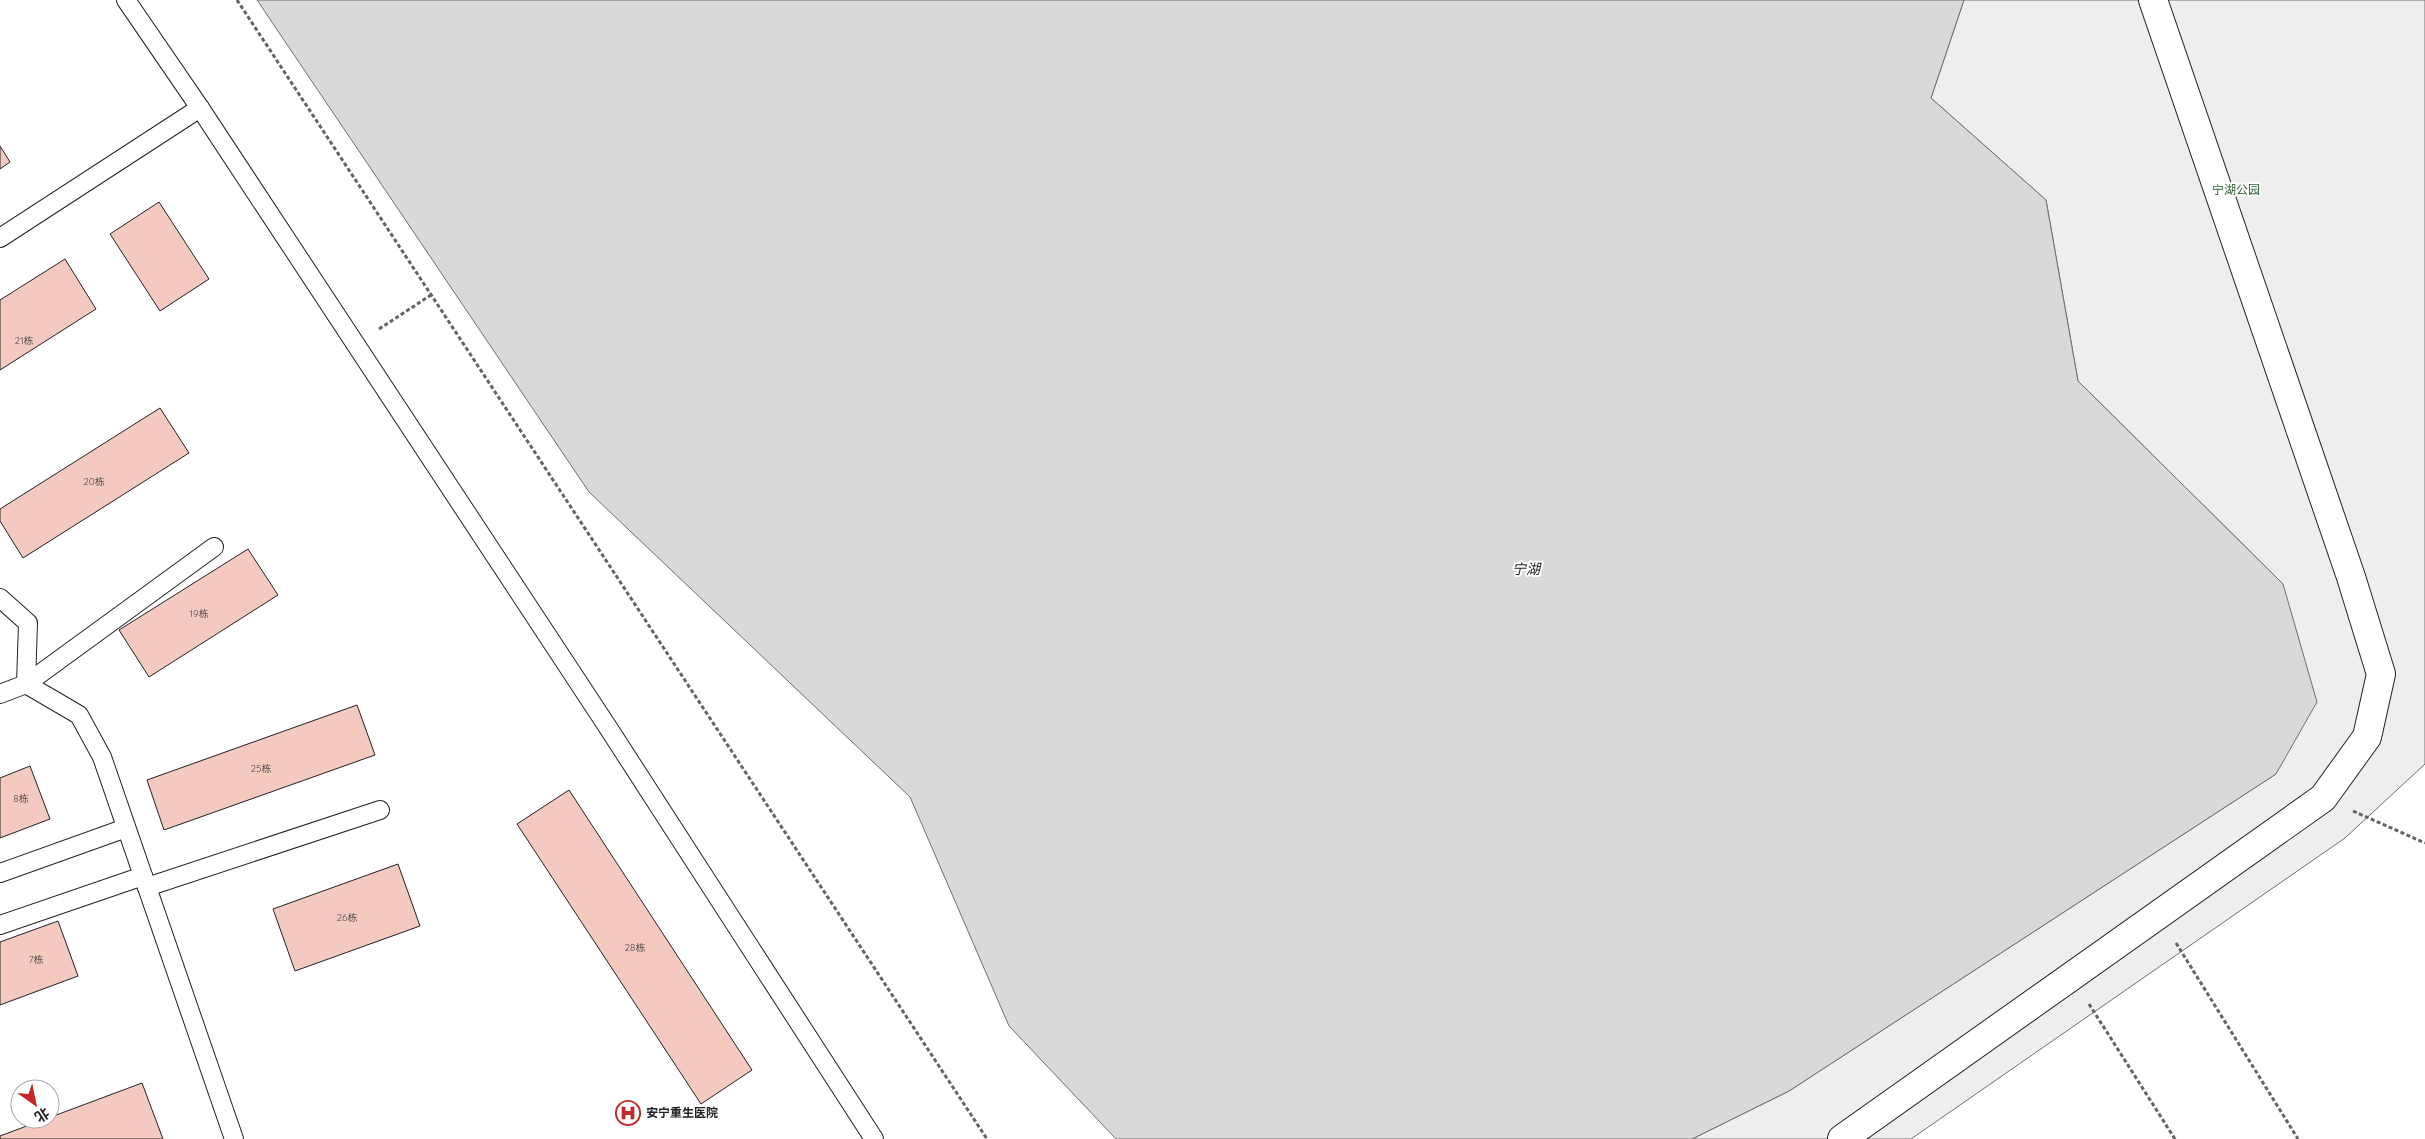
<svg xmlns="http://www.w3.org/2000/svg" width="2425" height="1139" font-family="Quicksand,'Noto Sans SC',sans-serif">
	<rect width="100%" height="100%" fill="#fff"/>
	<!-- green -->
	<path fill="#eee" stroke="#6f6f6f" d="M1964 0H2425V764L2345 838 1911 1139H1692L1789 1091 2276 774 2283 584 2078 381 2046 200 1931 98Z"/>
	<!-- water -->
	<path fill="#d9d9d9" stroke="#6f6f6f" d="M257 0H1964L1931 98 2046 200 2078 381 2283 584 2317 702 2276 774 1789 1091 1692 1139H1116L1009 1026 910 797 589 492Z"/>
	<!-- building -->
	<g fill="#f3c9c0" stroke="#222">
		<path d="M0 146 10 162 0 169Z"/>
		<path d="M159 202 209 279 160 311 110 234Z"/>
		<path d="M65 259 96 309 0 370V300Z"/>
		<path d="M160 408 189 453 23 558 0 521V509Z"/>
		<path d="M248 549 278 595 149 677 119 630Z"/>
		<path d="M357 705 375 755 164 830 147 780Z"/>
		<path d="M30 766 50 819 0 838V778Z"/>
		<path d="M569 790 752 1070 701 1104 517 824Z"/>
		<path d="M398 864 420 926 295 971 273 909Z"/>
		<path d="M58 921 78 976 0 1005V942Z"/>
		<path d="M142 1083 163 1139H0V1136Z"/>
	</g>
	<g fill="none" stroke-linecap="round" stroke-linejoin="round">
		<defs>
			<g id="lane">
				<path d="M126 0 200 108 609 729 874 1139"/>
				<path d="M0 238 200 108"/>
				<path d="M0 598 28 623 26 684"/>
				<path d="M26 684 214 547"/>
				<path d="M0 694 26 684 79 715 102 757 234 1139"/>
				<path d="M0 873 126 828"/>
				<path d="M147 887 380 810"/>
				<path d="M0 925 143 876"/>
			</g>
			<path id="street" d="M1842 1139 2323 798 2367 737 2381 674 2351 577 2153 0"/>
		</defs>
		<!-- lane casing -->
		<use href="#lane" stroke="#222" stroke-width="20"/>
		<!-- street casing -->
		<use href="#street" stroke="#222" stroke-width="30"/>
		<!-- path -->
		<g stroke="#646464" stroke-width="3" stroke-dasharray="4 2.5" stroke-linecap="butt">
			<path d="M237 0 987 1139"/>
			<path d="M379 329 431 295"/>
			<path d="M2353 811 2425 843"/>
			<path d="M2176 943 2298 1139"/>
			<path d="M2089 1004 2175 1139"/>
		</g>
		<!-- lane -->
		<use href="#lane" stroke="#fff" stroke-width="18"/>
		<!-- street -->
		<use href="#street" stroke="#fff" stroke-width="28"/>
	</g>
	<!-- icons -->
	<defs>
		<symbol id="hospital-ring" viewBox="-11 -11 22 22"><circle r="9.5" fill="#fff" stroke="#c62828" stroke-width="1.5"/><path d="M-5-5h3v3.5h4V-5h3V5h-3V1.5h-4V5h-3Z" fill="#c62828"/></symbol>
	</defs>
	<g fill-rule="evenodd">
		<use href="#hospital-ring" x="614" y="1099" width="28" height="28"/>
	</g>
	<g text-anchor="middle" stroke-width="4" stroke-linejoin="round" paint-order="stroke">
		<!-- number labels -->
		<g font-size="10" fill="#564c4a">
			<text x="24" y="344">21栋</text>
			<text x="94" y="485">20栋</text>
			<text x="199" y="617">19栋</text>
			<text x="261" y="772">25栋</text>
			<text x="21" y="802">8栋</text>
			<text x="347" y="921">26栋</text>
			<text x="635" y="951">28栋</text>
			<text x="36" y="963">7栋</text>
		</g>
		<!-- park labels -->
		<g font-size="12" fill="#2f5e38" stroke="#fff">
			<text x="2236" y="194">宁湖公园</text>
		</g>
		<!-- poi labels -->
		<g font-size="12" font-weight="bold" fill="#222" stroke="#fff" text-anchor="start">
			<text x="646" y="1117">安宁重生医院</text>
		</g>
		<!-- water labels -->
		<g font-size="14" font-style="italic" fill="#222" stroke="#fff">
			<text x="1526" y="574">宁湖</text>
		</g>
	</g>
	<!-- north arrow -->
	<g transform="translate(35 1104) rotate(147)"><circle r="24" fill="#ffffff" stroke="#a7a7a7"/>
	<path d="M0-4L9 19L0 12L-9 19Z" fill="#c62828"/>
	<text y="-8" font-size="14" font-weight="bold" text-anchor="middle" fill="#222222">北</text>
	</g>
</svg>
